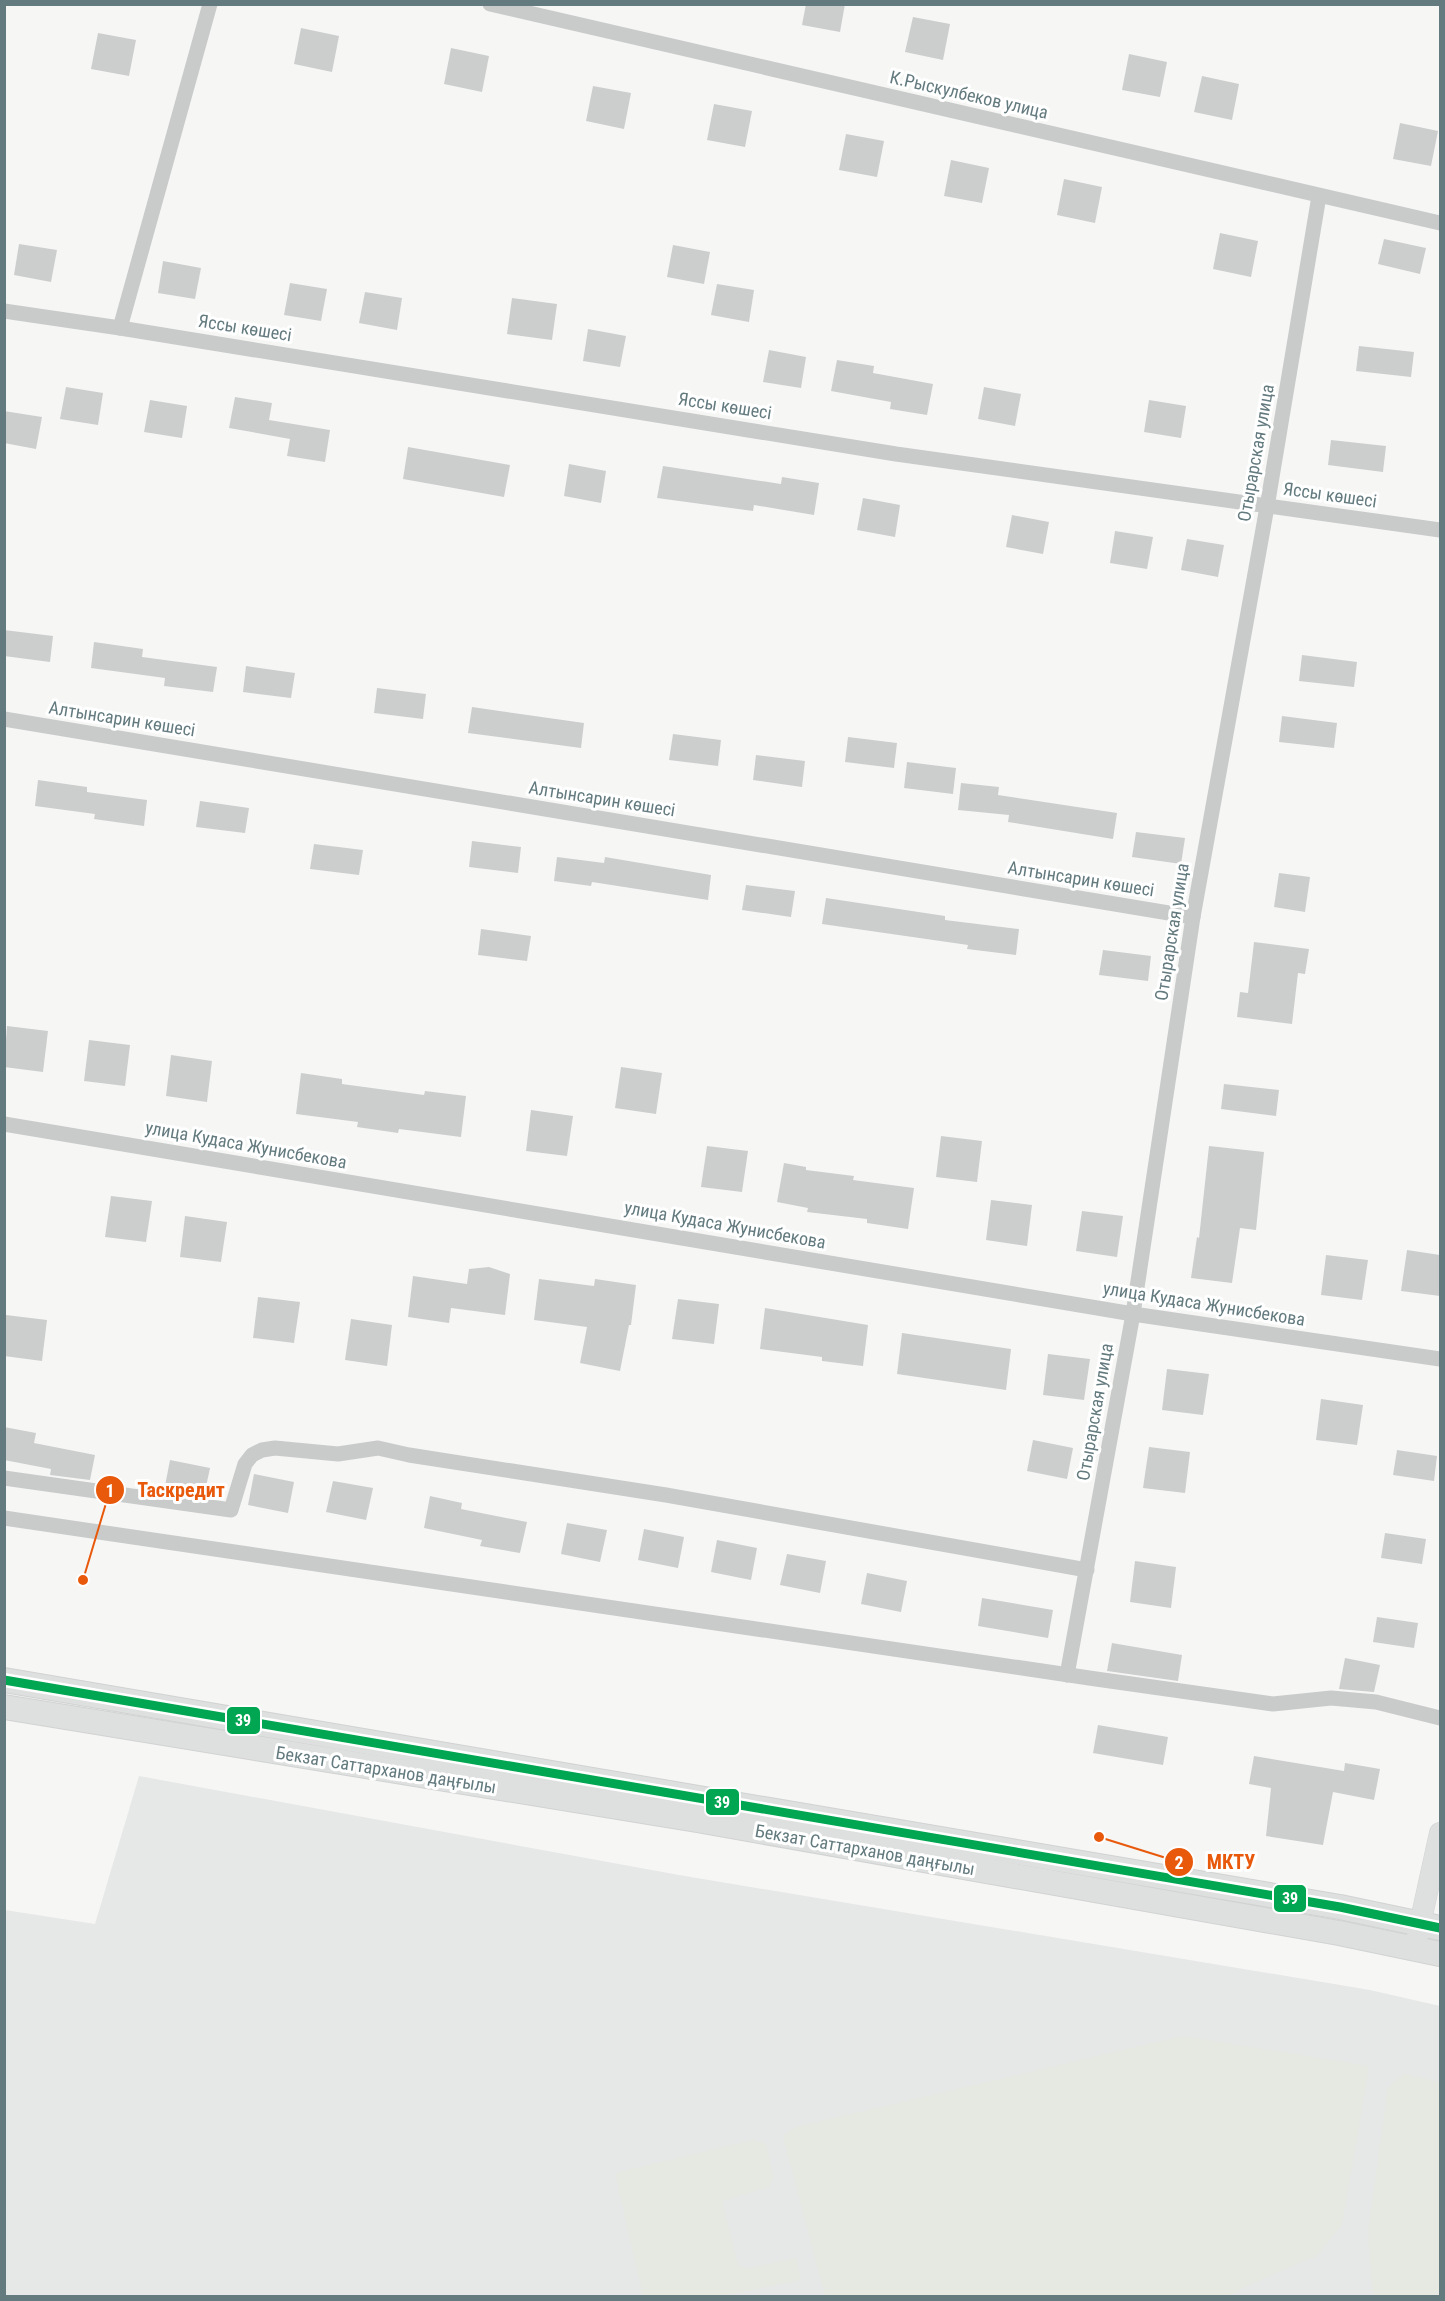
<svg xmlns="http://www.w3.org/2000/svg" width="1445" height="2301" font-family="'Roboto Condensed',sans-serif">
	<rect width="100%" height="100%" fill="#f6f6f5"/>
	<!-- built -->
	<path fill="#e6e8e7" d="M139 1776 679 1875 1370 1990 1440 2006V2296H5V1910L95 1924Z"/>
	<!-- green -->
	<g fill="#e6e8e2">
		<path d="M1182 2036 1369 2066 1342 2225 1316 2256 1244 2287 1229 2296H825L783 2136 796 2127Z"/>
		<path d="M1404 2074 1440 2082V2296H1373L1368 2231 1388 2088Z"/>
		<path d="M753 2140 766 2144 773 2177 769 2187 722 2201 738 2265 746 2269 796 2258 801 2280 722 2296H643L615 2173Z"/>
	</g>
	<!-- building -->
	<g fill="#cccece">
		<path d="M806 4H845L840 32 802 25Z"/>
		<path d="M913 17 950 24 943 60 905 52Z"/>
		<path d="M301 28 339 36 332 72 294 64Z"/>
		<path d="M98 33 136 40 129 76 91 69Z"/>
		<path d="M451 48 489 56 482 92 444 84Z"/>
		<path d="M1129 54 1167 62 1160 97 1122 90Z"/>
		<path d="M1202 76 1239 84 1232 120 1194 112Z"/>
		<path d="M593 86 631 93 624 129 586 121Z"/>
		<path d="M714 104 752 111 745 147 707 140Z"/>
		<path d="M1400 123 1438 131 1431 166 1393 159Z"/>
		<path d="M846 134 884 141 877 177 839 170Z"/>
		<path d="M951 160 989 168 982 203 944 196Z"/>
		<path d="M1064 179 1102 187 1095 223 1057 215Z"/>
		<path d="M1220 233 1258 241 1251 277 1213 269Z"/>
		<path d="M1384 239 1426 248 1420 274 1378 264Z"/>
		<path d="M19 244 57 250 51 282 14 275Z"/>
		<path d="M673 245 710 252 704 284 667 277Z"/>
		<path d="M163 261 201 268 195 299 158 293Z"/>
		<path d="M290 283 327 289 321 321 284 315Z"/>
		<path d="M717 284 754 290 749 322 711 315Z"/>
		<path d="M365 292 402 298 397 330 359 323Z"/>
		<path d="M512 298 557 304 552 340 507 334Z"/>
		<path d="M588 329 626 336 620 367 583 361Z"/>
		<path d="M1359 346 1414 352 1411 377 1356 371Z"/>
		<path d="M769 350 806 357 801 388 763 382Z"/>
		<path d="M837 360 874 366 873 373 933 384 927 415 890 409 891 402 831 391Z"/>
		<path d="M66 387 103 393 98 425 60 419Z"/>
		<path d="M984 387 1021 394 1015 426 978 419Z"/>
		<path d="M235 397 272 403 269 420 330 430 325 462 287 456 290 439 229 428Z"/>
		<path d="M150 400 187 406 182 438 144 432Z"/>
		<path d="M1149 400 1186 406 1181 438 1144 432Z"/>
		<path d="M4 411 42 417 36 449 4 443Z"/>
		<path d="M1331 440 1386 446 1383 472 1328 465Z"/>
		<path d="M408 447 510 465 504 497 403 479Z"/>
		<path d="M569 464 606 471 601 503 564 496Z"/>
		<path d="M663 466 781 484 782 477 819 483 814 515 754 505 753 511 657 498Z"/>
		<path d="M863 498 900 505 895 537 857 530Z"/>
		<path d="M1012 515 1049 522 1043 554 1006 547Z"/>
		<path d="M1115 531 1153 537 1147 569 1110 563Z"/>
		<path d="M1187 539 1224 545 1218 577 1181 570Z"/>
		<path d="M4 630 53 636 50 662 4 656Z"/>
		<path d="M94 642 143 649 142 657 217 667 213 692 164 686 165 678 91 668Z"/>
		<path d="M1302 655 1357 662 1354 687 1299 681Z"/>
		<path d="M246 666 295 673 291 698 243 692Z"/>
		<path d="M377 688 426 694 423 719 374 713Z"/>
		<path d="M472 707 584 723 581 748 468 733Z"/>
		<path d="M1282 716 1337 723 1334 748 1279 742Z"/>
		<path d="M673 734 721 740 718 766 669 760Z"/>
		<path d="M848 737 897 743 894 768 845 762Z"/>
		<path d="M756 755 805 761 802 787 753 780Z"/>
		<path d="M907 762 956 768 953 794 904 788Z"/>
		<path d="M38 780 87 787V792L147 800 144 826 94 819 95 814 35 806Z"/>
		<path d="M961 783 999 787 998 795 1117 813 1113 839 1008 822 1009 815 958 810Z"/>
		<path d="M200 801 249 808 245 833 196 827Z"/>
		<path d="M1136 832 1185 838 1181 864 1132 857Z"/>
		<path d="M472 841 521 847 518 873 469 867Z"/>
		<path d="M314 844 363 850 359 875 310 869Z"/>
		<path d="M557 857 604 863 605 857 711 875 708 900 592 882 591 886 554 881Z"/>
		<path d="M1279 873 1310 877 1305 912 1274 907Z"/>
		<path d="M746 885 795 891 791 917 742 910Z"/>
		<path d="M826 898 945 916V920L1019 929 1016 955 967 949 968 945 822 924Z"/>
		<path d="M481 929 531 936 527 961 478 955Z"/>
		<path d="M1254 942 1309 949 1305 974 1298 973 1292 1024 1237 1017 1240 992 1248 993Z"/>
		<path d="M1103 950 1151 956 1148 981 1099 975Z"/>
		<path d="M7 1026 48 1031 43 1072 4 1067Z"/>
		<path d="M89 1040 130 1045 125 1086 84 1081Z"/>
		<path d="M171 1055 212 1061 207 1102 166 1096Z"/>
		<path d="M621 1067 662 1073 656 1114 615 1108Z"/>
		<path d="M301 1073 342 1079V1084L424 1095 425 1091 466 1096 461 1137 399 1129 398 1133 357 1127 358 1122 296 1114Z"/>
		<path d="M1224 1084 1279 1090 1276 1116 1221 1109Z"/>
		<path d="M531 1110 573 1116 567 1156 526 1151Z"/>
		<path d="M941 1136 982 1141 977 1182 936 1177Z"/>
		<path d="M707 1146 748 1151 742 1192 701 1187Z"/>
		<path d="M1209 1146 1264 1152 1256 1230 1240 1228 1232 1283 1191 1278 1197 1237 1199 1238Z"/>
		<path d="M784 1163 806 1167V1170L854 1176 853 1180 914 1188 908 1229 867 1223V1219L807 1212 808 1208 777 1202Z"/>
		<path d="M111 1196 152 1201 146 1242 105 1237Z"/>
		<path d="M991 1200 1032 1205 1027 1246 986 1240Z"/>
		<path d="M1082 1211 1123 1216 1117 1257 1076 1251Z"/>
		<path d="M185 1216 227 1222 221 1262 180 1257Z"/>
		<path d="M1407 1250 1440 1255V1296L1401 1291Z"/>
		<path d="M1326 1255 1368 1260 1362 1300 1321 1295Z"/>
		<path d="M489 1267 510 1274 505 1315 451 1308 449 1323 408 1317 413 1276 467 1284 469 1269Z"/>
		<path d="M539 1279 594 1286 595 1279 636 1285 631 1325H629L620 1371 580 1363 587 1327 534 1320Z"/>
		<path d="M258 1297 300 1302 294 1343 253 1338Z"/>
		<path d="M678 1299 719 1304 714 1344 672 1339Z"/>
		<path d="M765 1308 868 1325 863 1366 822 1361V1357L760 1349Z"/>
		<path d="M6 1315 47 1320 42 1361 4 1356Z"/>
		<path d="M351 1319 392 1325 387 1366 345 1360Z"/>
		<path d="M902 1333 1011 1349 1006 1390 897 1374Z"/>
		<path d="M1048 1354 1090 1359 1084 1400 1043 1395Z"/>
		<path d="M1167 1369 1209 1374 1203 1415 1162 1410Z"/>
		<path d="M1321 1399 1363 1405 1357 1445 1316 1440Z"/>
		<path d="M4 1427 36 1433 34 1443 95 1455 90 1480 50 1475 51 1469 4 1460Z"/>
		<path d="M1033 1440 1073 1448 1067 1479 1027 1471Z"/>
		<path d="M1149 1447 1190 1452 1185 1493 1143 1488Z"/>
		<path d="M1397 1450 1437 1456 1434 1481 1393 1475Z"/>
		<path d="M170 1460 210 1468 204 1496 164 1491Z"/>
		<path d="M254 1474 294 1482 288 1513 248 1505Z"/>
		<path d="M333 1481 373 1488 366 1520 326 1512Z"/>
		<path d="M430 1496 462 1503 461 1509 527 1522 520 1553 480 1546 482 1540 424 1528Z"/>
		<path d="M567 1523 607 1530 600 1562 561 1554Z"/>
		<path d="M644 1529 684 1537 678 1568 638 1560Z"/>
		<path d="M1385 1533 1426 1539 1422 1564 1381 1558Z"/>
		<path d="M717 1540 757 1548 751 1580 711 1572Z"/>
		<path d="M787 1554 826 1561 820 1593 780 1585Z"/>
		<path d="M1135 1561 1176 1567 1171 1608 1130 1602Z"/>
		<path d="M867 1573 907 1581 901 1612 861 1604Z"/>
		<path d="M982 1598 1053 1610 1048 1638 978 1626Z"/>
		<path d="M1377 1617 1418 1623 1414 1648 1373 1642Z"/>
		<path d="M1112 1643 1182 1655 1178 1681 1107 1671Z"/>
		<path d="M1345 1658 1380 1665 1374 1692 1339 1689Z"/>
		<path d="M1098 1725 1168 1737 1163 1765 1093 1753Z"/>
		<path d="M1254 1756 1344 1771 1345 1763 1380 1769 1374 1800 1333 1792 1323 1845 1266 1836 1271 1788 1249 1784Z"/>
	</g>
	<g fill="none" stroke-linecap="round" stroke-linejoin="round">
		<defs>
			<path id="secondary" d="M1415 1947 1440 1833"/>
			<g id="primary">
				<path d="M4 1680 1340 1907 1440 1928"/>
				<path d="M4 1707 697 1820 1339 1933 1440 1954"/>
			</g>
		</defs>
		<!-- secondary casing -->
		<use href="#secondary" stroke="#d2d3d3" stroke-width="22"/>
		<!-- primary casing -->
		<use href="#primary" stroke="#d1d2d2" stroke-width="26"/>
		<!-- minor -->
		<g stroke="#c9cbcb" stroke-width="15">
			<path d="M490 4 1440 223"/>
			<path d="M4 311 120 328 896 454 1440 530"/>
			<path d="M120 328 210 4"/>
			<path d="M4 719 1193 917"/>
			<path d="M4 1124 1133 1314 1440 1359"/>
			<path d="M4 1478 231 1510 245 1464 252 1455 262 1450 275 1448 338 1454 378 1448 409 1455 666 1495 1087 1570"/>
			<path d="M4 1518 1096 1679 1273 1704 1331 1698 1376 1702 1440 1718"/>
			<path d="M1067 1675 1133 1314 1193 917 1267 507 1319 196"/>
		</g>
		<!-- secondary -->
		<use href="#secondary" stroke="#dedfdf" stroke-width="21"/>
		<!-- primary -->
		<use href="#primary" stroke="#dedfdf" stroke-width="24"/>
		<defs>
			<path id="bus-1" d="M4 1680 1340 1907 1440 1928"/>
		</defs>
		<!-- bus-1 casing -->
		<use href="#bus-1" stroke="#fff" stroke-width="14"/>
		<!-- bus-1 -->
		<use href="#bus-1" stroke="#00a651" stroke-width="9"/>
	</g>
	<g text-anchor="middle" stroke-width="6" stroke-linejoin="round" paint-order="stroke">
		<!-- street labels -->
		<g font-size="18" fill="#637a7f" stroke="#fff">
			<text transform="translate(969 95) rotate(13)" y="6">К.Рыскулбеков улица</text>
			<text transform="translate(245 328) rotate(9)" y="6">Яссы көшесі</text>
			<text transform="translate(725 406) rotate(9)" y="6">Яссы көшесі</text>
			<text transform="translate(1256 453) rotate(-80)" y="6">Отырарская улица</text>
			<text transform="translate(1330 495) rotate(8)" y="6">Яссы көшесі</text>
			<text transform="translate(122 719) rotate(9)" y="6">Алтынсарин көшесі</text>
			<text transform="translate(602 799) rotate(9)" y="6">Алтынсарин көшесі</text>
			<text transform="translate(1081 879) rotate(9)" y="6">Алтынсарин көшесі</text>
			<text transform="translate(1172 932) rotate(-81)" y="6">Отырарская улица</text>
			<text transform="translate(246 1145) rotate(10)" y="6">улица Кудаса Жунисбекова</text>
			<text transform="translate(725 1225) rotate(10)" y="6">улица Кудаса Жунисбекова</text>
			<text transform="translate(1204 1304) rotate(9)" y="6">улица Кудаса Жунисбекова</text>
			<text transform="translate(1095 1412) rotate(-80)" y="6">Отырарская улица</text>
			<text transform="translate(386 1770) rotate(9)" y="6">Бекзат Саттарханов даңғылы</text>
			<text transform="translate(865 1850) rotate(10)" y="6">Бекзат Саттарханов даңғылы</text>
		</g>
	</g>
	<!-- callouts -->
	<path fill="none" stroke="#e8590c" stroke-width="2" d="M83 1580L110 1490M1099 1837L1179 1862"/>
	<g fill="#e8590c" stroke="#fff" stroke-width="2">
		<circle cx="83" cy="1580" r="6"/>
		<circle cx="1099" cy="1837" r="6"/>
		<circle cx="110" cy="1490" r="15"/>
		<circle cx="1179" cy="1862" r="15"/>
	</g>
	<g font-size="18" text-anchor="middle" font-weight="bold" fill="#fff">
		<text x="110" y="1497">1</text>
		<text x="1179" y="1869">2</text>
	</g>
	<g font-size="20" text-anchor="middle" font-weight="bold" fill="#e8590c" stroke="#fff" stroke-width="6" stroke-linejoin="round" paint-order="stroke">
		<text x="181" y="1497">Таскредит</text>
		<text x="1231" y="1869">МКТУ</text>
	</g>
	<g stroke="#fff" stroke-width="2">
		<rect x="226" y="1706" width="35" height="29" rx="6" fill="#00a651"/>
		<rect x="705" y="1788" width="35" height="28" rx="6" fill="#00a651"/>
		<rect x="1273" y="1884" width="34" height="29" rx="6" fill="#00a651"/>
	</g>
	<g font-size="16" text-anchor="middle" font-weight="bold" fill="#fff">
		<text x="243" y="1726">39</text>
		<text x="722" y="1808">39</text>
		<text x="1290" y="1904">39</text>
	</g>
	<!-- border -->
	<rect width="1445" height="2301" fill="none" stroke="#637a7f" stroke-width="12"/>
</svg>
